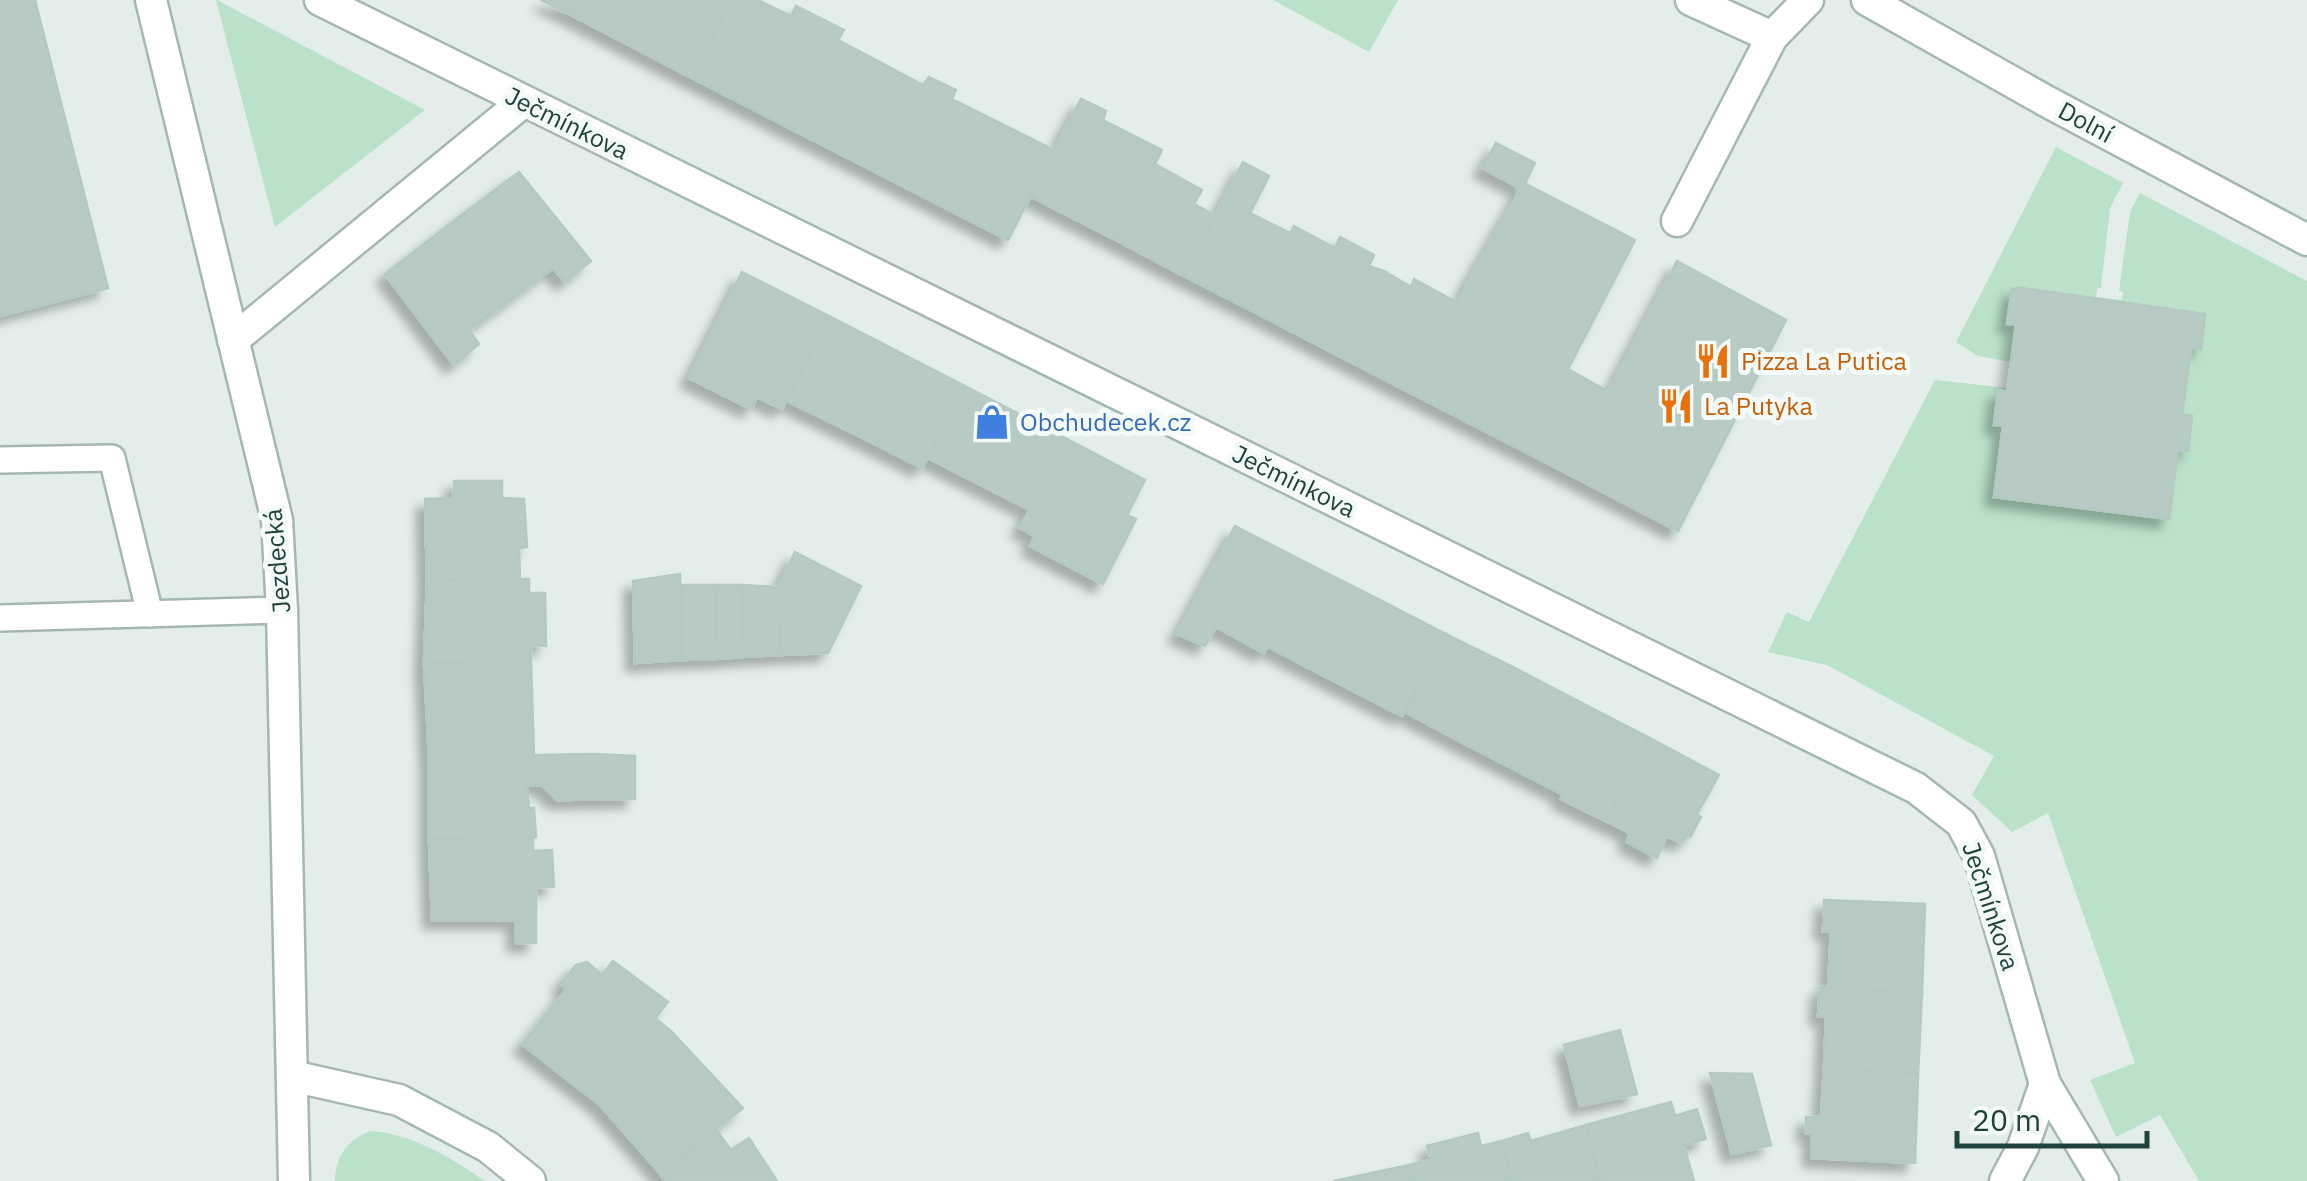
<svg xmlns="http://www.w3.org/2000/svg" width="2307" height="1181" font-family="'IBM Plex Sans',sans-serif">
	<defs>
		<filter id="shadow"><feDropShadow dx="-9" dy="9" stdDeviation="5" flood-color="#0004"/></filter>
	</defs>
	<rect width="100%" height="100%" fill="#e3eeea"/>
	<!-- green -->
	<g fill="#b9e2c8">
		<path d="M216 0H217L425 110 275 227Z"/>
		<path d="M1273 0H1398L1369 52Z"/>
		<path d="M2056 147 2123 183 2110 208 2101 288H2097L2096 297 2122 300 2123 292 2119 291 2130 212 2140 193 2307 281V1181H2199L2160 1115 2116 1137 2090 1080 2135 1063 2048 813 2012 832 1972 795 1994 756 1827 665 1768 652 1787 612 1809 622 1935 380 2008 388 2011 362 1978 356 1956 342Z"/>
		<path d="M370 1131C411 1133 451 1158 485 1181H335C335 1156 348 1140 370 1131Z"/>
	</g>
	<!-- building -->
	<g fill="#b8cac4" stroke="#b4c9c2" stroke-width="2.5" filter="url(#shadow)">
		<path d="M0 0H35L108 288 0 316Z"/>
		<path d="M541 0H579L573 16Z"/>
		<path d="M579 0H730L694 79 573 16Z"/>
		<path d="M730 0H758L791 16 796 6 844 30 838 40 859 51 815 141 694 79Z"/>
		<path d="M859 51 923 85 929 77 956 90 952 99 1054 150 1008 240 815 141Z"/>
		<path d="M1081 99 1106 111 1103 120 1162 150 1116 240 1030 196Z"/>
		<path d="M1496 143 1535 163 1522 189 1482 168Z"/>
		<path d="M1243 162 1269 176 1250 213 1290 233 1251 310 1184 276Z"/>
		<path d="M1155 164 1202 190 1194 204 1215 215 1184 276 1116 240Z"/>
		<path d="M519 172 591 261 565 282 553 268 509 301 451 223Z"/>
		<path d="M1524 183 1635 240 1568 369 1616 396 1605 416 1550 387 1522 450 1411 393 1471 276Z"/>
		<path d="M451 223 509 301 469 330 479 344 454 365 385 274Z"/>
		<path d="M1294 226 1335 248 1340 237 1374 255 1369 266 1386 272 1345 359 1251 310Z"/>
		<path d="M1677 261 1786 320 1678 531 1522 450 1550 387 1605 416 1616 396 1608 392Z"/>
		<path d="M742 272 829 316 782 409 757 397 751 409 689 378Z"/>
		<path d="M1386 272 1411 287 1414 279 1458 303 1411 393 1345 359Z"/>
		<path d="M2021 288 2205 314 2201 349 2191 348 2182 414 2192 416 2188 451 2178 450 2169 519 1994 497 2003 426 1994 425 1998 390 2007 392 2016 325 2007 324 2012 289Z"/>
		<path d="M829 316 897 351 855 434 787 401Z"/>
		<path d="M897 351 965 386 922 468 855 434Z"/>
		<path d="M965 386 1067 439 1030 510 928 458Z"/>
		<path d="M1067 439 1145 480 1127 515 1136 519 1103 584 1030 546 1035 536 1020 528Z"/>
		<path d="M454 481H502V498L524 499 527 547 519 548 520 579 427 581 425 499 454 498Z"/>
		<path d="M1235 526 1309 564 1264 653 1216 627 1205 646 1177 634Z"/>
		<path d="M795 552 861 586 828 653 780 655 778 587Z"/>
		<path d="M1309 564 1378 599 1334 681 1267 646Z"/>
		<path d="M680 574 681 660 635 663 633 581Z"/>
		<path d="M529 579V593H545L546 646 531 645V661L424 663 427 581Z"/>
		<path d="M682 585H716L715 659 681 660Z"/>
		<path d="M716 585H743L742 657 715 659Z"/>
		<path d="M743 585 778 587 780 655 742 657Z"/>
		<path d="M1378 599 1446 634 1402 716 1334 681Z"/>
		<path d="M1446 634 1513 667 1471 747 1405 712Z"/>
		<path d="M531 661 534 756 429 757 424 663Z"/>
		<path d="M1513 667 1582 703 1541 783 1471 747Z"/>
		<path d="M1582 703 1648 737 1606 821 1561 799 1562 794 1541 783Z"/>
		<path d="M1648 737 1719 775 1697 814 1701 817 1690 837 1687 834 1682 843 1667 836 1657 858 1627 842 1630 833 1606 821Z"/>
		<path d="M593 754 635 756V799L557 800 542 785H527L529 808H534L536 837 429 839V757Z"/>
		<path d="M533 837V851L552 850 554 887H536V943H516V920H432L429 839Z"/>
		<path d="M1824 900 1925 904 1922 993 1828 988 1831 931H1823Z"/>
		<path d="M613 961 668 1002 655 1018 671 1031 599 1104 522 1044 566 990 561 983 576 965 587 962 602 975Z"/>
		<path d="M1820 987 1922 993 1918 1074 1824 1068 1826 1016H1818Z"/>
		<path d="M1620 1030 1637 1094 1580 1106 1564 1045Z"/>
		<path d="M671 1031 743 1108 660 1173 599 1104Z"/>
		<path d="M1824 1068 1918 1074 1915 1163 1812 1158V1134L1806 1133V1117H1821Z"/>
		<path d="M1710 1073 1752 1074 1771 1145 1732 1154Z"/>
		<path d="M1671 1102 1675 1116 1697 1109 1706 1139 1684 1145 1694 1181H1600L1586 1125Z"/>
		<path d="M1586 1125 1600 1181H1512L1502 1141 1528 1133 1531 1141Z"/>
		<path d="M717 1131 731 1150 749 1138 777 1181H665L660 1173Z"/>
		<path d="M1478 1133 1481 1146 1502 1141 1512 1181H1410L1405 1166 1431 1160 1427 1146Z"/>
		<path d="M1405 1166 1410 1181H1334Z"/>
	</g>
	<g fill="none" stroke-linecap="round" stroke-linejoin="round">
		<defs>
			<g id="lane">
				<path d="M0 460 112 458 150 614"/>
				<path d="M0 618 282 610"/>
			</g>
			<g id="street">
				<path d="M151 0 277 520 282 610 294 1181"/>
				<path d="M320 0 1916 788 1961 823 1979 856 2045 1084 2103 1181"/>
				<path d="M1691 0 1772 37"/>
				<path d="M1867 0 2046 101 2307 240"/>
				<path d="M1677 221 1772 37 1808 0"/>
				<path d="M233 340 523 102"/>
				<path d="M292 1076 399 1100 488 1147 530 1181"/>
				<path d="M2005 1181 2023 1147 2045 1084"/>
			</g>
		</defs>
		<!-- lane casing -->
		<use href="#lane" stroke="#a5b7b2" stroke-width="30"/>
		<!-- street casing -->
		<use href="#street" stroke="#a5b7b2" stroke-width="35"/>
		<!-- lane -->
		<use href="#lane" stroke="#fff" stroke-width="25"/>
		<!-- street -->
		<use href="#street" stroke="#fff" stroke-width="30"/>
	</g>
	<!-- icons -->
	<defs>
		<symbol id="restaurant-bare" viewBox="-9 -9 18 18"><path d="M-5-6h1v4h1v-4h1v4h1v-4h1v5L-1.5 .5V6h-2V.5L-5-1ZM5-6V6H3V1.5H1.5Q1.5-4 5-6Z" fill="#e8710a" stroke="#f4faf8" stroke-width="2.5" paint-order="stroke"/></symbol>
		<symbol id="shop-bare" viewBox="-9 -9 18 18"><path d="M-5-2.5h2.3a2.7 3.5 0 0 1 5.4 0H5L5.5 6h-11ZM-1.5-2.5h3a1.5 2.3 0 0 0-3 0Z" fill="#3f7fe0" stroke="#f4faf8" stroke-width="2.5" paint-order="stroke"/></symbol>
	</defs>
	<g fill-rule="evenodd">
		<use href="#restaurant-bare" x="1688" y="336" width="50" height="50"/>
		<use href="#restaurant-bare" x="1651" y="381" width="50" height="50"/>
		<use href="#shop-bare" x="967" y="397" width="50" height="50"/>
	</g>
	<g text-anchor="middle" stroke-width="10" stroke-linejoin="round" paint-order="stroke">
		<!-- street labels -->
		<g font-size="25" fill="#20423c" stroke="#f4faf8">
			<text transform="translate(2086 122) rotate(28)" y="9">Dolní</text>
			<text transform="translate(567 123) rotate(26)" y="9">Ječmínkova</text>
			<text transform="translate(1294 481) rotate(26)" y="9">Ječmínkova</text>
			<text transform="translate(277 561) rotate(-95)" y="9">Jezdecká</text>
			<text transform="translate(1991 906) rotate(72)" y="9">Ječmínkova</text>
		</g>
		<!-- food labels -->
		<g font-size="25" fill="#c56008" stroke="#f4faf8" text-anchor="start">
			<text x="1741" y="370">Pizza La Putica</text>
			<text x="1704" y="415">La Putyka</text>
		</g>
		<!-- shop labels -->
		<g font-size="25" fill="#366cbe" stroke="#f4faf8" text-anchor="start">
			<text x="1020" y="431">Obchudecek.cz</text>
		</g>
	</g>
	<!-- scale -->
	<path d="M1957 1131v15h190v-15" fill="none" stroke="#20423c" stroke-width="5"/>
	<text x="1972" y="1131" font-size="30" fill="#20423c" stroke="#f4faf8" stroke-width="8" paint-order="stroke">20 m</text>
</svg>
